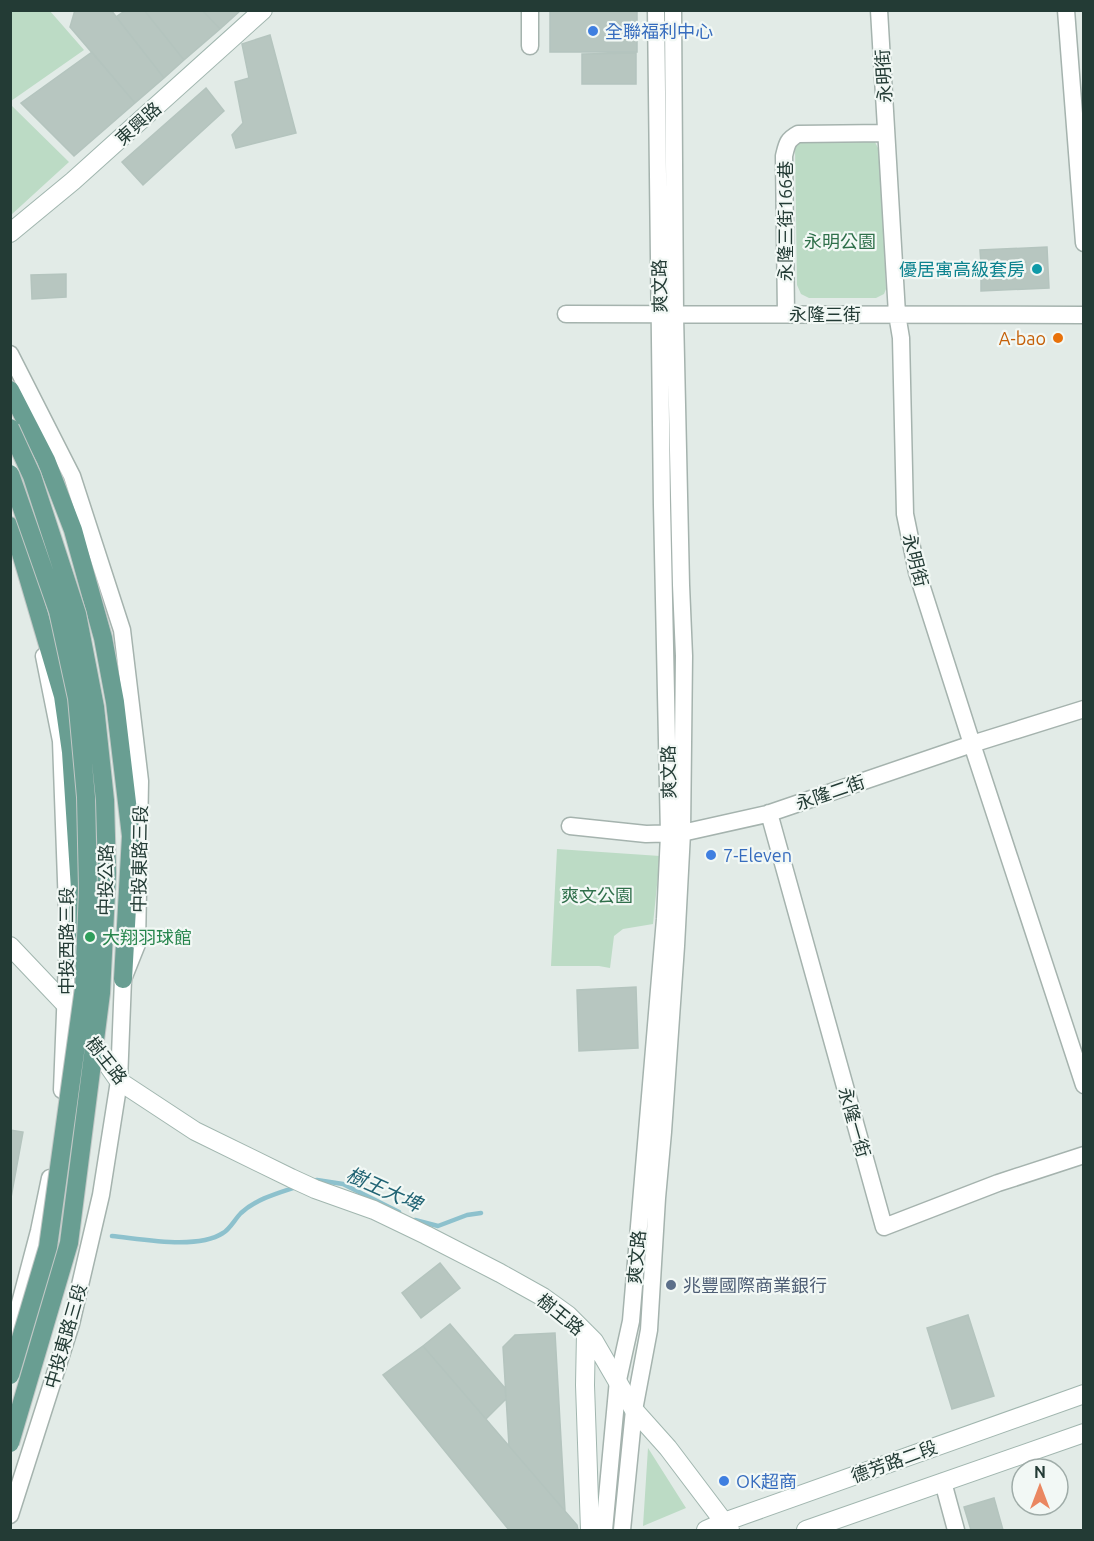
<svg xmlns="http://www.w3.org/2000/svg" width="1094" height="1541" viewBox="0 0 1094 1541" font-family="Ubuntu,'Noto Sans TC',sans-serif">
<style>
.green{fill:#bcdbc5}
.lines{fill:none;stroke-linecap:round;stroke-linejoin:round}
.stream{stroke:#8dc1cd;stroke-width:4.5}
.building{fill:#b7c6c0;stroke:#b4c4be;stroke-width:1.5}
.street-casing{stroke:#a5b3ae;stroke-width:19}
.secondary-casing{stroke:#a1b6af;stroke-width:20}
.primary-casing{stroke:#c1c8c6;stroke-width:20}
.street{stroke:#fff;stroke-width:16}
.secondary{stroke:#fff;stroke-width:18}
.primary{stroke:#699e92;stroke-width:18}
.primary-bridge-casing{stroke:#c1c8c6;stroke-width:20;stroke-linecap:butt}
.primary-bridge{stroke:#699e92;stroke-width:18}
.shop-dot{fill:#3f7fe0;stroke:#f2f8f5;stroke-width:2}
.culture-dot{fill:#0f9aa8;stroke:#f2f8f5;stroke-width:2}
.food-dot{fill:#e8710a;stroke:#f2f8f5;stroke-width:2}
.leisure-dot{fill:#2e9e5b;stroke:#f2f8f5;stroke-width:2}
.service-dot{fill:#5c6f8a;stroke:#f2f8f5;stroke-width:2}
.labels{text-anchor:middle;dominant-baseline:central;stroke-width:4.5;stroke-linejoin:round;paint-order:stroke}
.shop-label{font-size:18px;fill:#366cbe;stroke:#f2f8f5;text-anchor:start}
.street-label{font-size:18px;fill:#233b35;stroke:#f2f8f5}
.park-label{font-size:18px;fill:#2f6f4a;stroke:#f2f8f5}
.culture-label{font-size:18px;fill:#0d838f;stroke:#f2f8f5;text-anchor:end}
.food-label{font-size:18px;fill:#c56008;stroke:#f2f8f5;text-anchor:end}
.leisure-label{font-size:18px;fill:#27864d;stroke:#f2f8f5;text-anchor:start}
.service-label{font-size:18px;fill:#4e5e75;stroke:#f2f8f5;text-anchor:start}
.water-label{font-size:20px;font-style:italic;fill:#206373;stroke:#f2f8f5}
</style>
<rect width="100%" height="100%" fill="#e2ebe7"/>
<path class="green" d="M11 10 50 11 84 50 11 101Z
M11 105 69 162 11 215Z
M868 139 875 142 880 152 886 289 884 294 876 298H809L801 294 797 285 795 147 801 140Z
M557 849 660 856 653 924 623 929 614 936 610 968 599 966H551Z
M648 1448 686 1508 643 1526Z"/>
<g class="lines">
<path class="stream" d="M313 1181 317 1180 343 1184 399 1212
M415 1220 438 1226 467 1215 481 1213
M112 1236C142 1239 197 1250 223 1233 230 1229 235 1219 241 1213 256 1199 278 1193 296 1187"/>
</g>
<path class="building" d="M75 10H111L164 78 135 103 70 27Z
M126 10H144L184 60 164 78 116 17Z
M144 10H202L220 29 184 60Z
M202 10H241L220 29Z
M550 10H637V52H550Z
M270 35 296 133 236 148 232 135 243 123 235 82 249 78 242 44Z
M92 52 135 103 74 156 21 103Z
M636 53V84H582V54Z
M206 88 224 111 143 185 122 162Z
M1047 247 1049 288 981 291V276L1027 273 1026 262 981 264 980 250Z
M66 274V297L32 299 31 275Z
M636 987 638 1048 579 1051 577 990Z
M10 1130 23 1132 10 1203Z
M440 1263 460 1288 421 1318 402 1293Z
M968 1315 994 1396 952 1409 927 1328Z
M450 1324 505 1388 506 1399 486 1419 423 1346Z
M555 1333 565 1511 509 1446 503 1347 515 1335Z
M423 1346 577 1525 578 1530H509L383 1375Z
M994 1498 1003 1530H971L964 1507Z"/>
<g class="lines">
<g class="street-casing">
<path id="street" d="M879 10 897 314 901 338 905 514 917 572 972 744 1084 1085
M1066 10 1084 243
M530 46V10
M566 314 1084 315
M786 314 784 156C787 144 787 140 798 134L886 133
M10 354 72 476 122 630 140 781 137 944 123 979 119 1081 101 1195 71 1324 10 1515
M44 656 61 741 68 936 62 1090
M769 813 884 1227 998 1183 1084 1155
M570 826 646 834 682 833 767 814 972 744 1084 709
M10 1341 39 1231 50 1178
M943 1482 956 1530
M604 1530 618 1380 631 1321 665 919 669 835 662 505 656 10
M622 1530 634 1410 649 1330 657 1198 663 1132 676 946 682 833 684 656 681 585 675 315 673 10"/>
</g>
<g class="secondary-casing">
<path id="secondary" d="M10 233 73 181 263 10
M10 946 66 1005 119 1081 195 1131 291 1178 315 1189 374 1210 426 1235 500 1273 543 1297 568 1315 594 1341 634 1410 668 1448 730 1530
M586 1333 585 1385 590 1530
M706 1530 724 1522 1084 1394
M806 1530 1084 1433"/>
</g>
<g class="primary-casing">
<path id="primary" d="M10 390 46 460 73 530 103 638 115 702 131 836 123 979
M10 526 20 550 63 696 71 752 80 889 75 935 67 971"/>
</g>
<use href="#street" class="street"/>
<use href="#secondary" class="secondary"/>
<use href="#primary" class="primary"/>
<g class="primary-bridge-casing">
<path id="primary-bridge" d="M10 428 32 476 77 614 95 707 105 800 107 873 101 993 69 1243 10 1443
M10 474 58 611 77 698 86 797 88 889 84 988 48 1247 10 1375"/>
</g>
<use href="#primary-bridge" class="primary-bridge"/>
</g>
<g class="shop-dot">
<circle cx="593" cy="31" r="6"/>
<circle cx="711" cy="855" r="6"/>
<circle cx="724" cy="1481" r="6"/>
</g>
<circle class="culture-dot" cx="1037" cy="269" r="6"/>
<circle class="food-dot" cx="1058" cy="338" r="6"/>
<circle class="leisure-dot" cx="90" cy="937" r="6"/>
<circle class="service-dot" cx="671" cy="1285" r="6"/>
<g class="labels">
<g class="shop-label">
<text x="605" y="31">全聯福利中心</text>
<text x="723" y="855">7-Eleven</text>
<text x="736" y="1481">OK超商</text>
</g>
<g class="street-label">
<text transform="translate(883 76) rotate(-93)">永明街</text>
<text transform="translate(138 123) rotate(-42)">東興路</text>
<text transform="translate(785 221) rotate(-90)">永隆三街166巷</text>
<text transform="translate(659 286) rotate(-91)">爽文路</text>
<text x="825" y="314">永隆三街</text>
<text transform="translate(916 560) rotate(76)">永明街</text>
<text transform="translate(668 772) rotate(-91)">爽文路</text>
<text transform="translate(830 792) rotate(-19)">永隆二街</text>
<text transform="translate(139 859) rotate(-89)">中投東路三段</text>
<text transform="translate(105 880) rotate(-89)">中投公路</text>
<text transform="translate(66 941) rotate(-90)">中投西路三段</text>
<text transform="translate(107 1060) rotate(52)">樹王路</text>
<text transform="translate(855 1122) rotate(74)">永隆一街</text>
<text transform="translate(636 1257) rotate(-85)">爽文路</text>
<text transform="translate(561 1314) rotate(39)">樹王路</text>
<text transform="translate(65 1336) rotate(-74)">中投東路三段</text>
<text transform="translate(894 1461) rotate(-20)">德芳路二段</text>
</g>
<g class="park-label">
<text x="840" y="241">永明公園</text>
<text x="597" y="895">爽文公園</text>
</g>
<g class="culture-label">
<text x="1025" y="269">優居寓高級套房</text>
</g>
<g class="food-label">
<text x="1046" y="338">A-bao</text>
</g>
<g class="leisure-label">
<text x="102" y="937">大翔羽球館</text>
</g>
<g class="service-label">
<text x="683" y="1285">兆豐國際商業銀行</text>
</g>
<g class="water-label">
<text transform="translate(384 1189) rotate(24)">樹王大埤</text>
</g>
</g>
<rect width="1094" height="1541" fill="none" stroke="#233b35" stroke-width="24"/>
<g transform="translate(1040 1487)"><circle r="28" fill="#f2f8f5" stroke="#9faca8" stroke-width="1.5"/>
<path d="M0-4.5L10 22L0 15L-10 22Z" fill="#ea8761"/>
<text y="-9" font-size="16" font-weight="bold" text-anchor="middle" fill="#233b35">N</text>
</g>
</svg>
